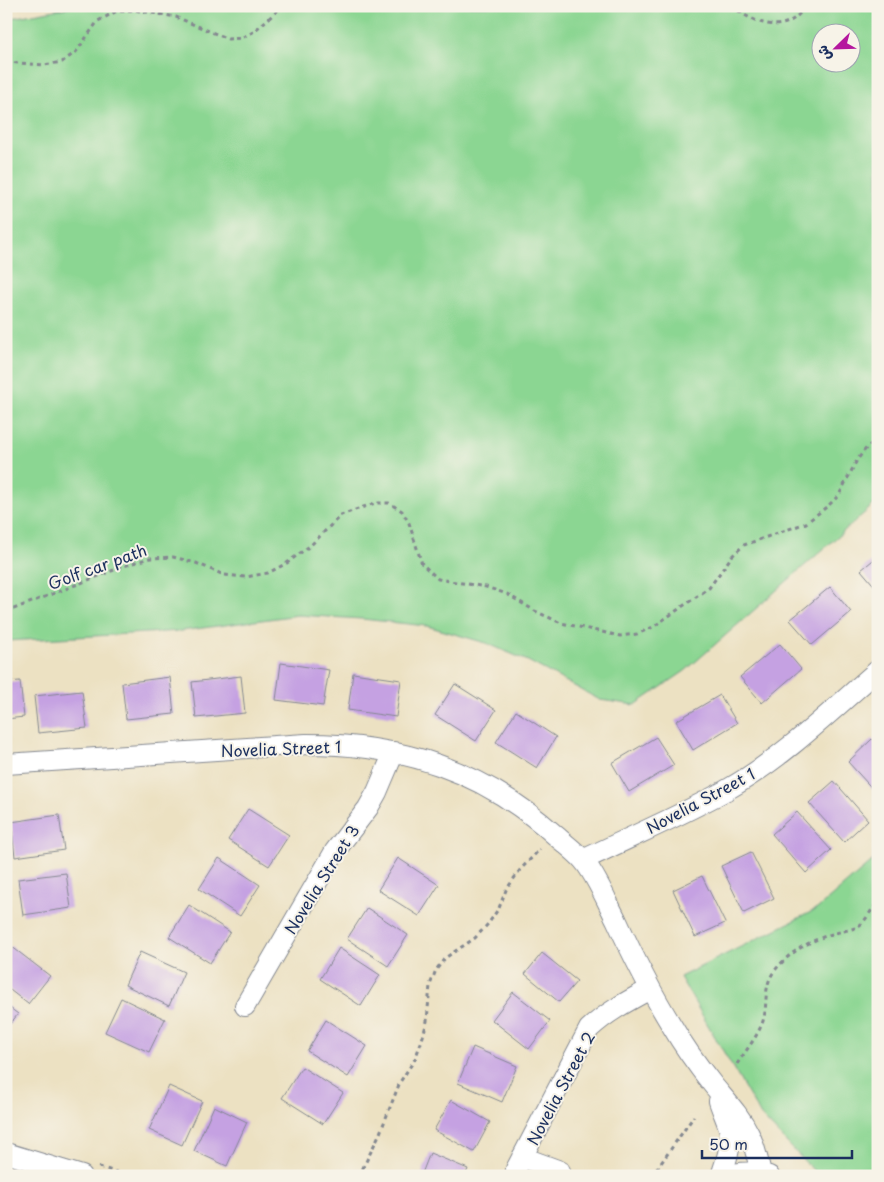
<svg xmlns="http://www.w3.org/2000/svg" width="884" height="1182" viewBox="0 0 884 1182" font-family="'Playpen Sans','Playpen Sans Arabic',sans-serif">
<style>
.green{fill:#8bd692;stroke:#538278;fill-rule:evenodd}
.building{fill:#c5a1e2}
.lines{fill:none;stroke-linecap:round;stroke-linejoin:round}
.minor-casing{stroke:#848890;stroke-width:22}
.path{stroke:#848890;stroke-width:3;stroke-dasharray:4 4;stroke-linecap:butt}
.minor{stroke:#fff;stroke-width:20}
.labels{text-anchor:middle;dominant-baseline:central;stroke-width:4;stroke-linejoin:round;paint-order:stroke}
.street-label{font-size:16px;fill:#1b2f5e;stroke:#f7f3e8}
</style>
<rect width="100%" height="100%" fill="#f7f3e8"/>
<filter id="ink" filterUnits="userSpaceOnUse"><feTurbulence type="fractalNoise" baseFrequency=".02" numOctaves="2"/><feDisplacementMap in="SourceGraphic" scale="10" xChannelSelector="R" yChannelSelector="G"/><feConvolveMatrix kernelMatrix="1 2 1 2 8 2 1 2 1" color-interpolation-filters="sRGB"/></filter>
<filter id="wash" filterUnits="userSpaceOnUse"><feTurbulence type="fractalNoise" baseFrequency=".0096" numOctaves="4" result="noise"/><feDisplacementMap in="SourceGraphic" scale="20" xChannelSelector="R" yChannelSelector="G"/><feGaussianBlur stdDeviation="1.12" result="paint"/><feColorMatrix in="noise" values="0 0 0 0 0 0 0 0 0 0 0 0 0 0 0 0 0 1.4 0 .05"/><feComposite in="paint" operator="in"/></filter>
<g filter="url(#wash)">
<rect width="100%" height="100%" fill="#ece1c2"/>
<path class="green" d="M77 6H878V501L685 671 635 705 600 700 528 661 486 643 427 626 362 619 298 615 181 631 6 641V19ZM822 32H852V62H822Z
M878 856V1176H819L761 1116 680 977 817 909Z"/>
<g id="blocks">
<path class="building" d="M878 556V590L861 570Z
M830 587 851 612 812 645 790 620Z
M780 644 801 669 762 703 740 677Z
M281 663 329 670 323 706 276 700Z
M353 673 401 680 396 717 348 710Z
M241 676 245 713 196 718 192 682Z
M170 677 174 714 126 719 122 683Z
M20 681 24 717 6 719V682Z
M455 684 496 710 476 741 435 715Z
M82 691 87 728 38 733 34 696Z
M720 695 737 723 693 750 676 721Z
M516 711 556 737 537 768 496 742Z
M656 737 674 765 629 792 612 763Z
M872 739 878 745V795L848 762Z
M834 781 868 820 844 842 809 803Z
M248 809 289 835 269 866 228 840Z
M797 812 831 850 806 873 772 834Z
M59 815 64 850 15 857 11 822Z
M751 852 774 898 744 913 721 866Z
M219 858 260 885 240 916 199 889Z
M398 858 439 885 419 916 378 890Z
M66 873 71 908 23 915 18 879Z
M702 876 725 923 695 937 673 890Z
M189 905 230 932 210 963 169 937Z
M367 908 408 935 388 966 347 939Z
M11 946 50 976 28 1004 6 987V952Z
M339 948 380 975 361 1006 320 979Z
M140 952 184 972 169 1006 125 985Z
M542 953 577 981 559 1002 525 974Z
M513 992 550 1021 529 1049 492 1020Z
M121 998 165 1019 149 1052 105 1032Z
M6 1005 18 1014 6 1029Z
M326 1020 367 1046 348 1077 307 1051Z
M473 1047 517 1066 502 1102 458 1083Z
M302 1067 343 1093 323 1124 282 1098Z
M169 1086 202 1101 182 1145 149 1130Z
M451 1100 490 1122 474 1152 434 1130Z
M214 1106 247 1122 227 1166 194 1151Z
M430 1153 468 1169 465 1176H421Z"/>
</g>
</g>
<g filter="url(#ink)">
<use href="#blocks" fill-opacity="0" stroke="#848890" stroke-width="1"/>
<g class="lines">
<g class="minor-casing">
<path id="minor" d="M6 764 306 744C401 744 483 770 555 835 564 843 575 851 583 860 596 875 607 902 616 919 633 956 651 992 672 1026 684 1047 698 1066 713 1085 726 1101 740 1115 749 1134 755 1146 758 1160 761 1173
M583 860C632 836 683 815 730 788 784 757 831 711 878 670
M245 1006 335 851 368 808 377 792 394 752
M719 1101C722 1110 726 1119 729 1128 733 1143 726 1161 721 1176
M6 1153 82 1176
M522 1157 560 1171
M516 1169 589 1029C607 1012 628 1001 650 989
M725 1176C739 1172 754 1171 769 1176"/>
</g>
<path class="path" d="M732 6C754 24 787 37 805 6
M6 62 44 65 62 62 76 52 98 21 115 12 134 10 176 17 228 39 241 38 253 32 283 6
M6 612 127 565 150 558 173 557 196 563 224 575 246 577 268 573 287 563 311 545 341 515 375 503H389L402 511 409 523 422 564 438 579 486 587 507 594 535 611 561 623 620 636 637 634 653 627 709 588 732 556 744 545 806 523 829 505 839 495 857 460 868 446 878 440
M737 1064C745 1052 759 1034 763 1021 768 1005 763 988 773 973 788 952 812 939 836 933 842 931 849 930 855 928 866 923 869 911 878 903
M99 1167 130 1176
M359 1176 380 1133 400 1082 415 1059 422 1040 427 1021 430 985 436 970 445 958 475 938 488 924 499 908 506 890 520 870 540 849
M652 1176 694 1116"/>
<use href="#minor" class="minor"/>
</g>
</g>
<g class="labels">
<g class="street-label">
<text transform="translate(97 566) rotate(-20)">Golf car path</text>
<text transform="translate(281 748) rotate(-2)">Novelia Street 1</text>
<text transform="translate(700 800) rotate(-28)">Novelia Street 1</text>
<text transform="translate(321 879) rotate(-58)">Novelia Street 3</text>
<text transform="translate(560 1088) rotate(-62)">Novelia Street 2</text>
</g>
</g>
<rect width="884" height="1182" fill="none" stroke="#f7f3e8" stroke-width="25"/>
<g transform="translate(836 48) rotate(247)"><circle r="24" fill="#f7f3e8" stroke="#9fa5b1"/>
<path d="M0-4L9 19L0 12L-9 19Z" fill="#b5179e"/>
<text y="-8" font-size="14" font-weight="bold" text-anchor="middle" fill="#1b2f5e">ش</text>
</g>
<path d="M702 1150v8h150v-8" fill="none" stroke="#1b2f5e" stroke-width="2.5"/>
<text x="709" y="1150" font-size="15" fill="#1b2f5e" stroke="#f7f3e8" stroke-width="4" paint-order="stroke">50 m</text>
</svg>
